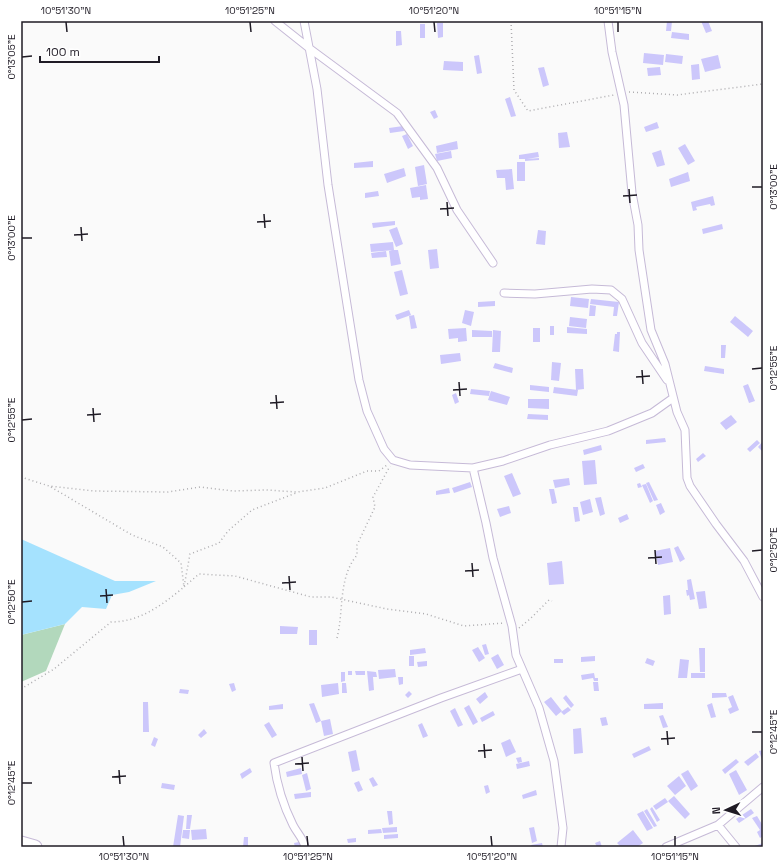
<svg xmlns="http://www.w3.org/2000/svg" width="784" height="868" viewBox="0 0 784 868" font-family="'Space Grotesk',sans-serif">
<style>
.green{fill:#b2d8bc}
.water{fill:#a5e2fe}
.building{fill:#ccc7fb}
.lines{fill:none;stroke-linecap:round;stroke-linejoin:round}
.street-casing{stroke:#c6bad7;stroke-width:9}
.highway-casing{stroke:#c6bad7;stroke-width:15}
.path{stroke:#aeadb0;stroke-width:1.5;stroke-dasharray:1 3;stroke-linecap:butt}
.street{stroke:#fff;stroke-width:7}
.highway{stroke:#fff;stroke-width:13}
.ticks{fill:none;stroke:#1f1b25;stroke-width:1.5}
.neatline{fill:none;stroke:#1f1b25;stroke-width:1.5}
.ticks-label{font-size:10px;text-anchor:middle;fill:#1f1b25}
</style>
<rect width="100%" height="100%" fill="#fafafa"/>
<path class="green" d="M65 624 46 671 21 682V635Z"/>
<path class="water" d="M21 539 115 581H156L129 592 112 595 106 609 82 607 65 624 21 635Z"/>
<path class="building" d="M667 21H672L671 31H666Z
M701 21H708L712 31 706 33Z
M437 23H443V37L438 38Z
M420 24H425V38H420Z
M396 31H401L402 45 396 46Z
M672 32 689 34V40L671 38Z
M644 53 664 55 663 65 643 63Z
M666 54 683 56 682 64 665 62Z
M479 55 482 73 477 74 474 56Z
M718 55 721 68 705 72 701 59Z
M444 61 463 62V71L443 70Z
M699 64 700 79 692 80 691 65Z
M544 67 549 85 543 87 538 68Z
M660 67 661 75 648 76 647 68Z
M510 97 516 116 511 117 505 99Z
M435 110 438 117 434 119 430 112Z
M657 122 659 128 646 132 644 127Z
M403 126 404 131 390 133 389 128Z
M567 132 570 147 559 148 558 133Z
M407 134 413 146 408 149 402 136Z
M457 141 458 149 437 153 436 146Z
M685 144 695 161 688 165 678 148Z
M661 150 665 165 657 167 652 153Z
M451 151 452 158 437 161 435 154Z
M538 152 539 157 527 159 539 158V160L525 161V159H519V155Z
M373 161V167L354 168V163Z
M517 162H525V181H517Z
M424 165 427 184 418 186 415 167Z
M404 168 406 176 387 183 384 174Z
M512 169 514 189 506 190 505 178H497L496 170Z
M688 172 690 181 671 187 669 179Z
M426 185 428 199 420 200V197L412 198 410 188Z
M378 191 379 196 365 198V193Z
M713 196 715 205 711 206 710 204 696 207 697 210 693 211 691 202Z
M395 221V225L373 228 372 223Z
M722 224 723 229 703 234 702 229Z
M397 227 403 244 396 247 389 230Z
M538 230 546 231 545 245 536 244Z
M393 242 394 250 371 252 370 244Z
M437 249 439 268 430 269 428 250Z
M393 250H398L401 264 391 266 389 251Z
M386 251 387 257 372 258 371 253Z
M402 270 408 294 400 296 394 272Z
M571 297 589 299 588 308 570 306Z
M591 299 619 302 617 316H613L614 307 590 304Z
M495 301V306L478 307V302Z
M590 305 596 306 595 316H589Z
M409 310 411 315 397 320 395 315Z
M465 310 474 312 471 326 462 323Z
M414 315 417 328 411 329 409 316Z
M735 316 753 331 748 337 730 322Z
M570 317 587 319 586 328 569 326Z
M550 326H554V335H550Z
M567 327 587 329V334L567 333Z
M466 328 467 341 458 342V338L449 339 448 329Z
M533 328H540V342H533Z
M472 330 492 331V337H472Z
M493 330 501 331 500 352H492Z
M617 332H620L619 352 613 351 615 334H617Z
M721 345H726L725 358H721Z
M460 353 461 361 441 364 440 355Z
M552 362 561 363 559 381 551 380Z
M495 363 513 368 512 373 493 368Z
M705 366 724 369V374L704 371Z
M575 369H583L584 389 576 390Z
M748 384 755 401 749 403 743 386Z
M530 385 549 387V392L530 390Z
M554 387 578 390 577 396 553 393Z
M471 389 490 391 489 396 470 394Z
M491 391 510 397 507 405 488 400Z
M456 393 459 402 455 404 452 395Z
M528 399H549V409L528 408Z
M528 414 548 415V420L527 419Z
M731 415 737 422 726 430 720 423Z
M665 438 666 442 646 444V440Z
M757 440 760 443 750 452 747 449Z
M763 441V452L758 447Z
M601 445 602 450 584 455 583 450Z
M703 453 706 456 698 462 696 459Z
M595 460 597 484 584 485 582 461Z
M643 464 645 468 636 472 634 468Z
M512 473 521 494 513 497 504 476Z
M569 478 570 485 555 488 553 480Z
M470 482 472 487 454 493 452 488Z
M649 482 658 500 654 501 646 483Z
M640 483 642 487 638 488 637 484Z
M646 484 653 501 650 503 642 485Z
M449 488 450 493 436 495V491Z
M549 489H554L557 503 552 504Z
M601 497 605 514 600 516 595 498Z
M590 499 593 512 583 515 580 502Z
M661 503 665 512 660 515 656 505Z
M509 506 511 513 500 517 497 509Z
M573 507H578L580 521 575 522Z
M627 514 629 519 620 523 618 518Z
M678 546 685 559 680 562 674 548Z
M670 548 673 562 658 565 655 551Z
M562 561 564 584 549 585 547 563Z
M691 579 695 599 690 600 689 595 687 596 686 590H688L687 580Z
M705 591 707 608 699 609 696 592Z
M670 595 671 614 664 615 663 596Z
M280 626 298 627 297 634H280Z
M309 630H317V645H309Z
M486 644 489 654 485 655 482 645Z
M478 647 485 658 479 662 472 650Z
M425 648 426 653 410 655V650Z
M699 648H705V672H700Z
M498 654 504 665 497 669 491 658Z
M409 656H414V666H409Z
M595 656V661L581 662V657Z
M647 658 655 661 653 666 645 663Z
M554 659H563V663H554Z
M680 659 689 660 687 678H678Z
M427 661V666L418 667 417 662Z
M395 669 396 677 379 679 378 670Z
M348 671H352V675H348Z
M355 671H365V675H356Z
M367 671 376 672 377 677H373L374 690 369 691Z
M341 672H345V681L341 682Z
M594 673 595 678H598V681H594L593 678 582 680 581 675Z
M691 673H705V678H691Z
M398 677H403V684L399 685Z
M593 682H598L599 691H594Z
M234 683 236 690 232 692 229 684Z
M338 683 339 694 322 697 321 685Z
M342 683H346L347 693H342Z
M180 689 189 690 188 694 179 693Z
M409 691 412 694 408 698 405 695Z
M485 692 488 697 480 704 476 699Z
M712 693H726L727 697 712 698Z
M566 695 574 705 571 708 563 698Z
M733 695 739 710 730 714 728 709 732 707 728 697Z
M551 697 562 711 556 716 544 702Z
M143 702H148L149 732H143Z
M314 703 321 721 316 723 309 704Z
M663 703V709H644V704Z
M712 703 716 717 711 718 707 705Z
M283 704V709L269 710V706Z
M469 705 478 722 473 725 464 708Z
M568 707 571 710 564 715 561 712Z
M455 708 463 725 458 727 450 711Z
M493 711 495 715 482 722 480 718Z
M663 715 668 727 663 728 659 716Z
M606 717 608 725 602 726 600 718Z
M330 719 333 734 324 736 321 721Z
M269 722 277 735 272 738 264 725Z
M422 723 428 736 423 738 418 725Z
M581 728 583 753 574 754 573 729Z
M204 729 207 733 201 738 198 735Z
M154 737 158 739 155 747 151 745Z
M510 739 516 752 506 757 501 743Z
M649 746 651 750 634 758 632 754Z
M356 750 360 770 352 772 348 752Z
M763 750V763L759 751Z
M756 753 759 757 748 766 744 762Z
M521 757 522 762 518 763 516 758Z
M736 759 739 762 725 774 722 770Z
M529 761 530 766 517 769 516 764Z
M250 768 252 772 242 779 240 774Z
M301 768 302 774 287 777 286 772Z
M688 770 698 786 691 791 681 774Z
M736 770 747 790 739 795 729 774Z
M307 773 311 789 306 791 302 775Z
M679 776 686 786 675 795 667 786Z
M373 777 378 785 373 787 369 779Z
M359 781 363 790 358 792 354 783Z
M162 783 175 785 174 790 161 788Z
M488 785 490 792 486 794 484 786Z
M536 790 537 795 523 799 522 795Z
M311 792V797L295 799 294 794Z
M674 796 690 814 685 819 668 801Z
M665 798 668 802 656 810 653 806Z
M652 807 660 820 657 822 650 809Z
M647 809 657 826 654 827 644 811Z
M751 809 754 813 739 823 736 819Z
M387 811H392L393 824 389 825Z
M643 811 653 828 647 831 637 814Z
M178 815 184 816 180 847H173Z
M187 815H192L190 829H186Z
M757 816 763 826V836L760 838 757 832 760 830 752 818Z
M397 827V832L383 833 382 828Z
M534 827 537 841 532 843 529 828Z
M206 829 207 839 192 840 191 830Z
M381 829 382 833 368 834V830Z
M183 830H190L189 839 182 838Z
M633 830 643 843 637 847H621L617 843Z
M398 834V838L384 839V835Z
M244 837H248V847H243Z
M356 838V842L348 843 347 839Z
M600 841 602 847H597L595 843Z
M299 842 301 847H295L294 843Z
M542 843 543 847H532L531 845Z
M763 843V847H752Z"/>
<g class="lines">
<g class="street-casing">
<path id="street" d="M275 21 309 48 397 113 437 168 457 210 493 263
M304 21 317 89 328 185 359 380 367 411 384 449 393 460 410 465 473 468 503 461 550 445 608 431 652 413 673 398
M608 21 612 52 624 105 632 193 638 225 639 250 651 330 665 364 677 412 685 430 687 478 690 486 716 524 744 561 763 597
M504 293 535 294 592 289 611 290 622 299 642 343 667 380
M473 468 486 523 493 558 512 626 516 655 539 708 554 761 563 828 561 847
M718 825 736 847
M305 847C303 838 297 833 293 825 283 805 277 786 274 763L441 698 522 669
M666 847 718 825 763 787"/>
</g>
<g class="highway-casing">
<path id="highway" d="M21 843 35 847"/>
</g>
<path class="path" d="M511 21 514 90 528 111 614 95
M629 92 677 95 763 84
M21 477 49 486 94 491 168 492 200 487 233 491 266 490 297 492 325 488 367 471H379L387 465
M51 487 132 535 163 547 181 563 184 587 199 574 235 576 311 597H331L387 609 426 614 464 626 504 623
M519 628 530 619 549 600 552 601
M337 638C344 610 338 578 357 555V545L375 507 373 497 390 466
M21 689 54 669 111 622C140 622 162 605 184 587L190 554 219 543 228 531 252 510 296 493"/>
<use href="#street" class="street"/>
<use href="#highway" class="highway"/>
</g>
<path class="ticks" d="M66 22 67 32M250 22 251 32M434 22 435 32M618 22V32M22 57 32 56M752 187H762M629 189 630 203M623 196 637 195M447 202 448 216M440 209 454 208M264 214 265 228M257 222 271 221M81 227 82 241M74 235 88 234M22 238H32M752 369 762 368M642 370 643 384M636 377 650 376M459 382 460 396M453 390 467 389M276 395 277 409M270 403 284 402M93 408 94 422M87 415 101 414M22 420 32 419M655 550 656 564M752 551 762 550M648 558 662 557M472 563 473 577M465 571 479 570M289 576 290 590M282 583 296 582M106 589 107 603M100 596 113 595M22 602 32 601M667 731 668 745M752 732H762M661 739 675 738M484 744 485 758M478 751 492 750M302 757 303 771M295 764 309 763M119 770 120 784M112 777 126 776M22 783H32M123 836 124 846M307 836 308 846M491 836 492 846M675 836V846"/>
<rect width="784" height="868" fill="none" stroke="#ffffff" stroke-width="44"/>
<g transform="translate(726 810) rotate(266)" stroke="#ffffff" stroke-width="3" paint-order="stroke">
<path d="M0-3L7 15L0 10L-7 15Z" fill="#1f1b25"/>
<text y="-6" font-size="11" font-weight="bold" text-anchor="middle" fill="#1f1b25">N</text>
</g>
<path d="M40 56v6h119v-6" fill="none" stroke="#1f1b25" stroke-width="2"/>
<text x="46" y="56" font-size="12" fill="#1f1b25" stroke="#ffffff" stroke-width="3" paint-order="stroke">100 m</text>
<rect x="22" y="22" width="740" height="824" class="neatline"/>
<g class="ticks-label">
<text x="66" y="14">10°51'30"N</text>
<text x="250" y="14">10°51'25"N</text>
<text x="434" y="14">10°51'20"N</text>
<text x="618" y="14">10°51'15"N</text>
<text transform="translate(11 57) rotate(-90)" y="4">0°13'05"E</text>
<text transform="translate(773 187) rotate(-90)" y="4">0°13'00"E</text>
<text transform="translate(11 238) rotate(-90)" y="4">0°13'00"E</text>
<text transform="translate(773 368) rotate(-90)" y="4">0°12'55"E</text>
<text transform="translate(11 420) rotate(-90)" y="4">0°12'55"E</text>
<text transform="translate(773 550) rotate(-90)" y="4">0°12'50"E</text>
<text transform="translate(11 602) rotate(-90)" y="4">0°12'50"E</text>
<text transform="translate(773 732) rotate(-90)" y="4">0°12'45"E</text>
<text transform="translate(11 783) rotate(-90)" y="4">0°12'45"E</text>
<text x="124" y="860">10°51'30"N</text>
<text x="308" y="860">10°51'25"N</text>
<text x="492" y="860">10°51'20"N</text>
<text x="675" y="860">10°51'15"N</text>
</g>
</svg>
